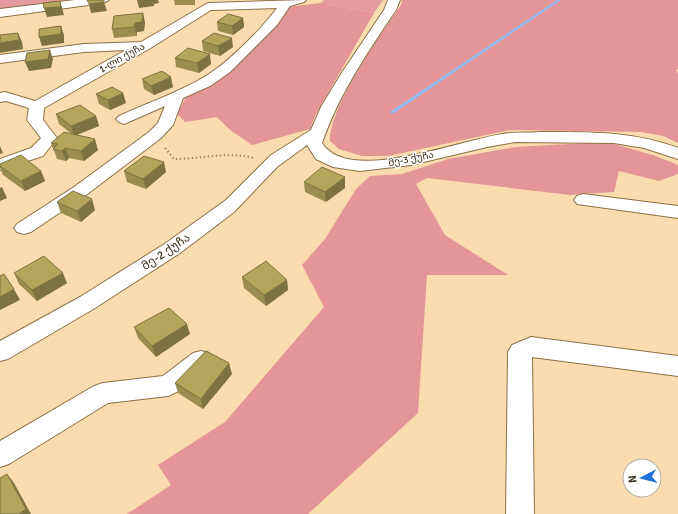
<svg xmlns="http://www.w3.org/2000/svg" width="678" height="514" viewBox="0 0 678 514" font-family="Signika,'Noto Sans Georgian',sans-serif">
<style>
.green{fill:#e49b9d}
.forest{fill:#e49598}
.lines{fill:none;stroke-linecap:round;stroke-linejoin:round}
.stream{fill:#92bbf5;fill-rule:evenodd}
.minor-casing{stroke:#8c7146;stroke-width:2}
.path{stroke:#9b8666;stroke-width:2;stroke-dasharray:1.5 2.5;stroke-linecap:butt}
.minor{fill:#fff;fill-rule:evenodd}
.wall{fill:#9b8d4f}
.shaded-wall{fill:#7e7340}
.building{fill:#b4a45c;stroke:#7e7340}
.labels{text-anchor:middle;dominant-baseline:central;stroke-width:3;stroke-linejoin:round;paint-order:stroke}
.far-street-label{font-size:10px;fill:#3e3220;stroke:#fff}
.street-label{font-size:12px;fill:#3e3220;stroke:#fff}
</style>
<rect width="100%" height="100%" fill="#fbdcae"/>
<path class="green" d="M0 0H76L0 9Z
M324 0H383L374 13 321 3Z"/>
<path class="forest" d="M402 0H678V69L676 70 678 73V143L663 136 641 132 510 130 388 156H362L339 149 330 141C329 107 381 34 401 5Z
M321 3 374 13 316 114 310 129 252 145 230 130 217 117 185 122 177 114 186 97 221 79 280 22 288 7Z
M607 142 653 155 678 165V174L659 181 619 171 614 192 570 195 427 178 416 184 445 235 508 275H427L418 413 308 514H127L171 485 158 465 225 422 324 307 302 265 325 239 356 189 370 176 402 174 448 159 515 147Z"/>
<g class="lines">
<path class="stream" d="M557 0H561L394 113H390V112Z"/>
<g class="minor-casing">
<path id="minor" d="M75 0H109L103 3 0 17V9Z
M306 0 304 2 290 6 277 25 230 72 210 86 183 98 173 125 161 138 86 195 31 232 24 234 17 232 14 228 17 224 74 187 149 132 158 123 165 106 124 124 119 122 116 119 119 116C145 104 174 94 199 80 224 67 260 31 277 8L211 10 149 49 44 108 43 120 57 138 43 156 0 170V159L31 148 41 138 27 120 29 108 6 101 0 102V93L5 92 35 101 126 50 84 52 0 63V55L84 44 141 42 208 3Z
M388 0H400L396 10C367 53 339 94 322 143 350 187 468 136 510 133 520 132 530 133 540 132 587 132 634 131 678 148V159L644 148 614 143 515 142 487 147 411 165 360 171 333 167 316 159 307 145 277 167 234 212 180 253 95 308 8 359 0 361V341L80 297 166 243 226 200 271 155 311 130 321 107 341 74 384 10Z
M583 194 678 206V218L577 204 574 200 577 196Z
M531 337 678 356V376L532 357 534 514H506L508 352 512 345Z
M201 351 209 353 213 360C206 373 182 391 168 396L108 403 9 464 0 467V441L94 386 103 383 163 376 193 353Z"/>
</g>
<path class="path" d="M165 148 174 159C200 159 229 151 254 158"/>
<use href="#minor" class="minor"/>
</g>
<path class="wall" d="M174 0H195V5H175Z
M243 18 244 27 233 35 218 31 217 22Z
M145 22 144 31 137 32V36L114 38 112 29Z
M202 41 233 47 220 56 203 51Z
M175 58 211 64 199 73 176 67Z
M142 79 173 87 154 95 144 89Z
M123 93 126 103 110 110 99 104 96 94Z
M56 114 96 116 99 126 76 135 98 150 84 161 69 158 66 161 57 159 51 143 72 134 59 124Z
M0 164 41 171 45 181 25 191 3 175 0 168Z
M124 171 166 172 146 189 127 182Z
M304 182 345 188 326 202 305 192Z
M57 202 95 210 81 222 61 213Z
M14 273 67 283 37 301 19 284Z
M242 277 287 280 288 290 266 306 244 288Z
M134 327 190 334 156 357 138 338Z
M232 374 203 409 178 393 175 383Z"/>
<path class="shaded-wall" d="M137 0H158L159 3 154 4V6L139 8Z
M60 1 64 15 47 17 44 8Z
M104 2 107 11 91 13 89 4Z
M143 13 145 22 144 31 137 32V36L134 27 135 23Z
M243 18 244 27 233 35 232 26Z
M61 26 64 35V43L42 46 39 37Z
M18 33 22 42 23 49 0 53V43Z
M232 38 233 47 220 56 218 46Z
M50 50 53 59 51 68 29 71 25 62Z
M210 54 211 64 199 73 197 63Z
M171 77 173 87 154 95 151 86Z
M123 93 126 103 110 110 108 100Z
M96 116 99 126 74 136 71 126Z
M95 139 98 150 84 161 81 151Z
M0 146 3 153 0 154Z
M65 148 69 158 66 161 62 151Z
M164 162 166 172 146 189 143 179Z
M41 171 45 181 25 191 21 181Z
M345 177V188L326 202 325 192Z
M2 187 7 198 0 201V188Z
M92 199 95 210 81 222 77 211Z
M63 273 67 283 37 301 32 290Z
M287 280 288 290 266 306 264 295Z
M14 289 20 300 0 310V297Z
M187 324 190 334 156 357 152 346Z
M229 363 232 374 203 409 201 399Z
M7 474 14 483 31 514H19Z"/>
<path class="building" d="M87 0H104V2L89 4Z
M60 1 61 7 44 8 43 3Z
M143 13 142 22 135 23 134 27 112 29 114 16Z
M228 14 243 18 232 26 217 22Z
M61 26V34L39 37V29Z
M18 33 19 40 0 43V35Z
M214 33 232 38 218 46 202 41Z
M188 48 210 54 197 63 175 58Z
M50 50 48 59 25 62 27 53Z
M162 71 171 77 151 86 142 79Z
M112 87 123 93 108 100 96 94Z
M80 105 96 116 71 126 56 114Z
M64 132 95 139 81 151 65 148 62 151 53 149 58 144 51 143Z
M21 155 41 171 21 181 0 166V164Z
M144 156 164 162 143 179 124 171Z
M322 167 345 177 325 192 304 182Z
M73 191 92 199 77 211 57 202Z
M44 256 63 273 32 290 14 273Z
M266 261 287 280 264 295 242 277Z
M4 274 14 289 0 297V276Z
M169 308 187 324 152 346 134 327Z
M206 351 229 363 201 399 175 383Z
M7 474 26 509 19 514H0V478Z"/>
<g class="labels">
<g class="far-street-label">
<text transform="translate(122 58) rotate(-29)">1-ლი ქუჩა</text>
<text transform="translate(411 159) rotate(-11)">მე-3 ქუჩა</text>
</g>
<g class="street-label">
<text transform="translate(166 252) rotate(-34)">მე-2 ქუჩა</text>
</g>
</g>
<g transform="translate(642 478) rotate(263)"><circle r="19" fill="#ffffff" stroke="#b2ada6"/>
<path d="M0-3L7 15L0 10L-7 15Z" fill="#2172dd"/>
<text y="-6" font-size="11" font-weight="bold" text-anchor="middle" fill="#3e3220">N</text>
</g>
</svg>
